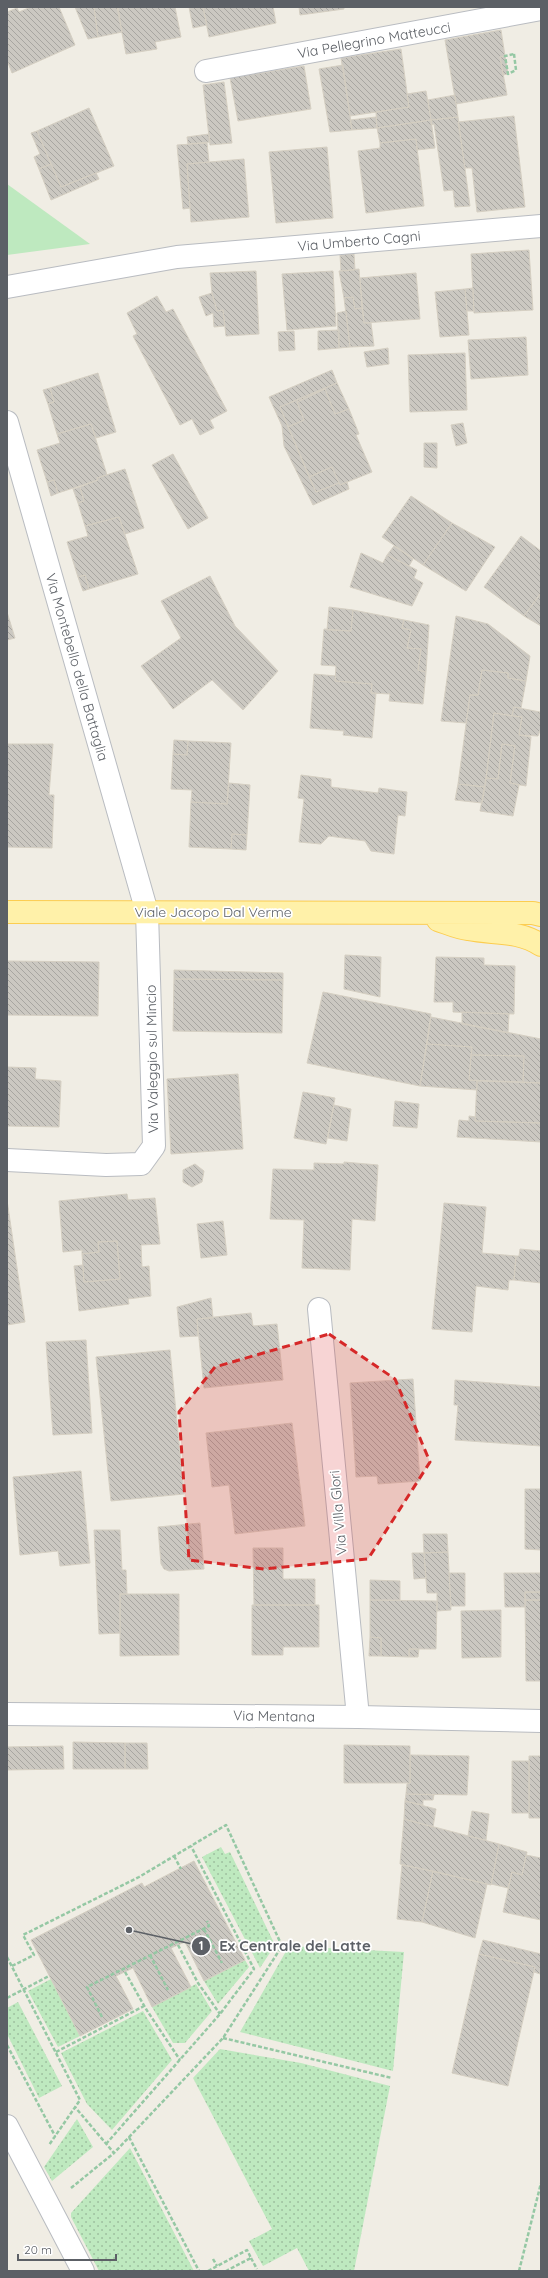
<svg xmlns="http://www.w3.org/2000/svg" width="548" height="2278" viewBox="0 0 548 2278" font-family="Quicksand,sans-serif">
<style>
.grass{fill:url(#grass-dots)}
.green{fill:#bee9bf}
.building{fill:url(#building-back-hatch);stroke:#d5cfc2}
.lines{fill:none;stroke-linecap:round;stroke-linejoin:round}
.minor-casing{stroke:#b9bcc1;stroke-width:24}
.primary-casing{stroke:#fccd50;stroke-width:24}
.path{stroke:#95c8a4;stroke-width:2.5;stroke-dasharray:4 2;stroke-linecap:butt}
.minor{stroke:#fff;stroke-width:22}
.primary{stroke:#fff1a9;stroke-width:22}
.marked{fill:#d62828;fill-opacity:0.2;stroke:#d62828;stroke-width:3;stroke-dasharray:8 5;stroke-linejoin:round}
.labels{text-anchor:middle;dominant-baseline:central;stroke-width:3.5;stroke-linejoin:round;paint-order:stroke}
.street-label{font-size:14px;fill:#5c6066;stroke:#fff}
.leader{fill:none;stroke:#5c6066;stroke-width:1.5}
.callout-dot{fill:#5c6066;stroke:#fff;stroke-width:1.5}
.mark-label{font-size:12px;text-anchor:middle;font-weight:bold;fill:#fff}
.callout-label{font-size:15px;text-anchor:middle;font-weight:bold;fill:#5c6066;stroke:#fff;stroke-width:3.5;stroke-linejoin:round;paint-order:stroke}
</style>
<defs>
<pattern id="grass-dots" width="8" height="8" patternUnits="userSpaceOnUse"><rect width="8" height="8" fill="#bee9bf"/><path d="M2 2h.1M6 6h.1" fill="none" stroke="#9ec09f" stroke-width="1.8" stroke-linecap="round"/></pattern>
<pattern id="building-back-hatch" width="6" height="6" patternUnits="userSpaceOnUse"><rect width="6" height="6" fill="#cbc8c1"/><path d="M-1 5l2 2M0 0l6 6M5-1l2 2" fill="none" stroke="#a8a6a1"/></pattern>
</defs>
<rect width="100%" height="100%" fill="#f0ede4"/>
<path class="grass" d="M221 1847 225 1854 230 1852 275 1945 260 1968 202 1857Z
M289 1946 404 1952 393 2071 240 2032Z
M245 1960 249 1967 218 2004 204 1981Z
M51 1979 80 2036 58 2047 28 1991Z
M196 1984 212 2011 185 2043H173L152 2007Z
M18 2002 62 2086 39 2098 7 2034V2008Z
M143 2011 172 2060 112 2130 87 2104 61 2053Z
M220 2049 301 2063 390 2086 354 2271H309L297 2248 263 2266 249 2241 272 2229 193 2078Z
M77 2119 93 2147 52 2181 44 2167Z
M130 2148 194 2271H99L71 2217V2213Z"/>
<path class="green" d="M7 184 90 244 7 255Z"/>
<path class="building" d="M31 7H59L75 45 12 73 7 60V12L17 8 19 12Z
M75 7H94L98 37 88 39Z
M94 7H118L122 32 98 37Z
M117 7H175L181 37 155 42 157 49 126 54Z
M189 7H203L207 25 193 28Z
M203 7H273L276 23 209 37Z
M299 7H344V9L300 15Z
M501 30 505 56 500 57 507 95 456 104 445 40Z
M401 49 409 107 350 116 341 58Z
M505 56 508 74 503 75 500 57Z
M343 65 352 130 330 132 319 69Z
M304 66 311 109 238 121 230 78Z
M224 82 232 143 210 145 203 85Z
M426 91 431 120 377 128 376 112 409 107 407 94Z
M455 95 458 117 431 120 428 100Z
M89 108 114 166 61 187 37 131Z
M514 116 525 207 477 212 472 168H465L458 122Z
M376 117 377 128 352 130 350 120Z
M458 117 470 206 455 207 453 190 444 191 434 124 431 125V120Z
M431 120 435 148 417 150 416 139 380 143 377 128Z
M37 131 51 164 39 169 34 157 40 154 31 133Z
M209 134 210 142 188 144 187 137Z
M416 139 424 206 366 213 358 151 380 148V143Z
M207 143 209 162 187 164 190 208 183 209 177 145Z
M327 147 333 218 276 223 269 152Z
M244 159 249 217 191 222 187 164Z
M51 164 61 187 96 173 99 179 51 200 39 169Z
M529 250 533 310 474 313 471 254Z
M354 254 355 270 341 271 340 255Z
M359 269 362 308 355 309 353 297 344 298 339 271Z
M256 271 259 334 226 336 223 310 217 311 212 293 210 273Z
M333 271 336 326 287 330 282 274Z
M416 273 420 319 364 323 360 278Z
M473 288 474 311H467L465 289Z
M465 289 469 335 440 337 435 292Z
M212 293 217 311 223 310 225 326 214 327 213 313 206 316 199 297Z
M157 296 166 312 173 309 227 411 210 420 214 428 200 435 192 419 180 425 133 336 137 334 127 313Z
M353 297 355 309 362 308 364 323H371L374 346 350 347 344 298Z
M346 311 350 347 339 348 337 313Z
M339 330V348L318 350V331Z
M294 331 295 350 279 351 278 332Z
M526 337 528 375 471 379 468 340Z
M388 348 389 364 367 367 364 352Z
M465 353 467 410 410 412 408 355Z
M332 370 337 383 280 407 316 492 339 483 340 485 347 482 349 489 313 505 284 446 282 426 269 397Z
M98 373 116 432 96 438 91 424 57 434 48 404 54 402 50 388Z
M337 383 349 409 335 414 325 389 297 402 304 420 288 427 280 407Z
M50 388 54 402 48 404 43 390Z
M325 389 335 414 349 409 359 434 356 435 372 472 340 485 332 467 309 477 288 427 304 420 297 402Z
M463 423 467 443 456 446 451 425Z
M91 424 107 475 97 478 98 480 58 493 54 480 47 482 37 450 60 443 57 434Z
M424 443H437V468L424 467Z
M173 454 208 518 188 529 152 465Z
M332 467 339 483 316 492 309 477Z
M125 469 144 528 125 534 119 517 85 526 78 503 84 501 80 487 98 480 97 478Z
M54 480 58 493 51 496 47 482Z
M80 487 84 501 78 503 73 489Z
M411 496 452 523 423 565 382 537Z
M119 517 138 574 89 589 85 575 78 577 67 542 88 536 85 526Z
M452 523 495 547 466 591 423 565Z
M521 536 541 551V593L524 616 484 587Z
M394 546 413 559 409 566 387 555Z
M361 553 383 563 387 555 417 570 414 578 423 583 412 606 350 587Z
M85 575 89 589 83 591 78 577Z
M210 576 235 626 278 671 243 710 212 680 173 709 141 666 181 638 161 601Z
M541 593V626L524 616Z
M329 607 353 610 351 631 327 630Z
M353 610 404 620 402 628 411 630 407 648 421 649 418 670 426 672 423 704 389 701 390 694 371 693 372 684 335 681 336 666 321 665 324 629 351 631Z
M7 612 15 638 7 640Z
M456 616 488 624 530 656 526 681 508 678V673L482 670 478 695H470L466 723 441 721Z
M404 620 429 625 426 672 418 670 421 649 407 648 411 630 402 628Z
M482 670 508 673V678L526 681 521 708 514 707 512 716 494 713 485 787 458 784 470 695H478Z
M314 674 336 676 335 681 372 684 371 693H376L372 738 343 735 344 731 310 728Z
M514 707 540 712 541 728 538 736 519 735 522 717 512 716Z
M494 713 522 717 519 735 531 737 526 786 510 783 515 746 502 744 498 779 486 778Z
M174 740 188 741 187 755 173 754Z
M188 741 231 743 227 804 191 802 192 790 171 789 173 754 187 755Z
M7 744H53L49 795H54L52 848 7 847Z
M502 744 515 746 510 783 519 785 513 816 480 811 486 778 498 779Z
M301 775 331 779V787L378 793 379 788 407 792 405 816 398 815 394 854 371 851 365 841 329 836 321 844 299 842 304 799 298 798Z
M229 783 250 785 247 835 232 834 231 849 189 847 191 802 227 804Z
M458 784 485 787 482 803 455 800Z
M232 834 247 835 246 850 231 849Z
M345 955 381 957 380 997 344 989Z
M436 957 484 958V965L515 966 514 1014 453 1012V1002H434Z
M7 961 99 962 98 1016 7 1015Z
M174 970 283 973V980L174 979Z
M174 979 283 980 282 1033 173 1031Z
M323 992 431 1014 420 1086 307 1063Z
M462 1012 509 1014 508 1033 462 1024Z
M431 1017 541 1039V1083L523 1082 524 1056 471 1055 472 1047 427 1044Z
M427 1044 472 1047 469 1080 477 1081V1090L420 1086Z
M471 1055 524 1056 523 1082 469 1080Z
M7 1067 36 1068 35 1079 61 1081 59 1127 7 1126Z
M238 1074 243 1149 171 1154 167 1079Z
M477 1081 541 1083V1123L475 1121Z
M303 1092 335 1098 326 1144 294 1138Z
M395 1101 419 1104 417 1128 393 1126Z
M334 1105 351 1109 347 1141 328 1138Z
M469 1116 476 1117 475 1121 541 1123V1142L457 1137 459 1120 469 1121Z
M344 1162 378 1165 375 1221 352 1219 350 1270 302 1268 304 1220 270 1219 273 1169 314 1170V1163L344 1164Z
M195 1164 204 1171 202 1182 192 1187 183 1182V1170Z
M127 1194 128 1200 155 1198 160 1244 141 1245 142 1267 149 1266 151 1296 128 1299 129 1304 79 1311 74 1266 83 1265 84 1282 120 1279 117 1241 98 1242 99 1252 82 1254V1250L63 1252 59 1201Z
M7 1200 25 1322 7 1325Z
M444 1203 486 1207 482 1253 516 1256 514 1280H509L508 1290 476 1286 472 1332 432 1329Z
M223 1221 227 1255 201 1258 197 1224Z
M117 1241 120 1279 84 1282 82 1254 99 1252 98 1242Z
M520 1249 541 1251V1283L514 1280 516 1256H519Z
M211 1298 213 1318 197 1319 198 1336 180 1337 177 1307Z
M251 1313 253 1326 277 1324 283 1380 204 1388 197 1319Z
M86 1340 92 1433 53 1435 46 1342Z
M170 1350 184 1494 111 1501 96 1357Z
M413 1379 420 1481 378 1484 377 1476 356 1477 350 1383Z
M455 1380 541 1387V1446L455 1440 458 1405H454Z
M292 1423 305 1526 235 1534 229 1485 212 1487 206 1433Z
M81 1471 90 1563 60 1566 58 1551 20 1555 13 1477Z
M525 1489H541V1550L525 1549Z
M200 1523 204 1569 169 1571 164 1569 161 1564 158 1527Z
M94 1530H120L122 1570H126L127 1594H120V1633L99 1634Z
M423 1534H447L448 1552 424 1553Z
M253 1548H283V1579H315V1605H254Z
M448 1552 451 1610 437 1611V1593H427L424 1553Z
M412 1553H424L426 1578 414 1579Z
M449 1573H465V1606H451Z
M504 1573H541V1592H525V1607H505Z
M370 1580 400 1581V1600H370Z
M525 1592H541V1600H525Z
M120 1594H179V1655L120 1656Z
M370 1600 437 1601 436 1649H409V1657L381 1656V1638L370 1637Z
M525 1600H541V1681H526Z
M252 1605H319V1647H283V1655H252Z
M501 1610V1657L462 1658 461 1611Z
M370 1637 381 1638V1656H369Z
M409 1649H419L418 1657H409Z
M73 1742 125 1743V1769H73Z
M125 1743H147L148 1769H125Z
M344 1745 410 1746V1783H344Z
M63 1746 64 1769 7 1770V1747Z
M410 1755 469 1756 467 1795 406 1794 407 1784 410 1783Z
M529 1756H541V1818H529Z
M512 1761H529V1813H512Z
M406 1794 434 1795 433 1800H423V1805L405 1801Z
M405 1801 436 1809 433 1827 404 1819Z
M472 1811 489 1814 486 1840 468 1836Z
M404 1819 499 1844 491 1885 400 1864Z
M499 1844 527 1852 522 1875 512 1872 508 1888 491 1884Z
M526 1855 541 1858V1920L503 1912 512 1872 522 1875Z
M194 1861 245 1960 204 1981 185 1942 171 1948 191 1987 152 2007 133 1968 116 1976 133 2009 80 2036 31 1940 142 1883 144 1887Z
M402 1865 433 1871 422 1922 397 1919Z
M433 1871 487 1884 475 1938 422 1922Z
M483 1940 541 1954 540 1974 534 1972 535 1967 479 1954Z
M479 1954 535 1967 508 2086 452 2073Z"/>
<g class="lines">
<g class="minor-casing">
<path id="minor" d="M206 71 541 9
M7 287 177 257 541 226
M7 422 147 912 154 1146 141 1164 106 1165 7 1160
M319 1309 358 1717
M7 1714 358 1717 541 1721
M7 2126 83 2271"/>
</g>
<g class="primary-casing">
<path id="primary" d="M7 912 533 913 541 915
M438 920C447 923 458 928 468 929 494 934 518 930 541 945"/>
</g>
<path class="path" d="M514 54 516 70 508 74 505 56Z
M174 1856 181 1869
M204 1929 222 1963
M178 1945 198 1983 220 2014
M150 1955 168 1990
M7 1957 80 2100 49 2145
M12 1966 34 1955 23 1935 139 1877 226 1825 282 1946 223 2038 114 2153 75 2107
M125 1972 146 2009 180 2060
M7 1998 49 1976
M102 2017 87 1987 209 1926 207 1921
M223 2038 392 2078
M7 2045 55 2136
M56 2052 144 2006
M129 2137 199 2271
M106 2144 220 2014 254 1969 191 1846
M71 2188 114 2153
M251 2258 257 2269
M213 2259 217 2266
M208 2271 247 2250 251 2258 226 2271
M519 2271 541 2183"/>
<use href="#minor" class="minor"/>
<use href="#primary" class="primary"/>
</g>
<path class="marked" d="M329 1334 395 1379 430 1462 368 1559 264 1569 189 1560 179 1412 215 1367Z"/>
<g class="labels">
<g class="street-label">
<text transform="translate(374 40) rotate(-10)">Via Pellegrino Matteucci</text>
<text transform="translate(359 241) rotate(-5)">Via Umberto Cagni</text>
<text transform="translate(77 667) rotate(74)">Via Montebello della Battaglia</text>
<text x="213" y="912">Viale Jacopo Dal Verme</text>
<text transform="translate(152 1059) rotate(-91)">Via Valeggio sul Mincio</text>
<text transform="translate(338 1513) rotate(-95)">Via Villa Glori</text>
<text transform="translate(274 1716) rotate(1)">Via Mentana</text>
</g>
</g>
<path class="leader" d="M129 1930L201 1946"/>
<g class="callout-dot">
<circle cx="129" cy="1930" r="4"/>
<circle cx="201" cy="1946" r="10"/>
</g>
<g class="mark-label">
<text x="201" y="1950">1</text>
</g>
<g class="callout-label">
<text x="295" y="1951">Ex Centrale del Latte</text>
</g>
<rect width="548" height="2278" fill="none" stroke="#5c6066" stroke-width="16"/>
<path d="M18 2254v6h98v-6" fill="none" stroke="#5c6066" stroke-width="2"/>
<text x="24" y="2254" font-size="12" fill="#5c6066" stroke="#ffffff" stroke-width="3" paint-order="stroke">20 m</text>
</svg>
